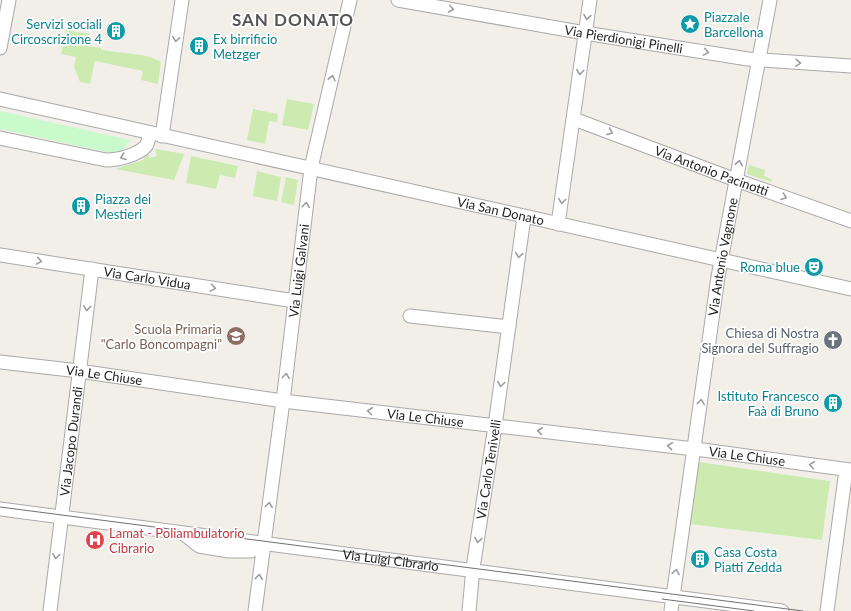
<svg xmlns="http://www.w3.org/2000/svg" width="851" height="611" viewBox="0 0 851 611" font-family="Lato,sans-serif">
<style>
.grass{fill:#cdebb0}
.park{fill:#c8facc}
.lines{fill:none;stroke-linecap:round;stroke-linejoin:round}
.minor-casing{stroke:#a9a9a9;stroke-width:15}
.minor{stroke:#fff;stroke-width:13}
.tram{stroke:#707070;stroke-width:1}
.oneway{stroke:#9c9c9c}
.labels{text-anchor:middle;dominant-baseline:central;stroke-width:3.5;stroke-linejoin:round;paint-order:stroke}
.culture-label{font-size:13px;fill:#0d838f;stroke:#fff;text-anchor:start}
.street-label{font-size:13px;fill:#222;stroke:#fff}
.education-label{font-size:13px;fill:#785e54;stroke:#fff;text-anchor:end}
.worship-label{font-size:13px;fill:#5b616d;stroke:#fff;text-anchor:end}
.health-label{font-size:13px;fill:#be3a42;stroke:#fff;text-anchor:start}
.district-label{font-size:17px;font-weight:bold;letter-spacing:1px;fill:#555;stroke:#fff}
</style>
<rect width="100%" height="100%" fill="#f2efe9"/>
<path class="grass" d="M66 30 89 34 88 46 101 48V50L141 55 150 57 161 62 158 84 141 80 143 71 95 61 90 84 80 82 74 66 76 57 61 54Z
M287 99 314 104 308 130 282 125Z
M253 109 278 114 277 122 269 121 265 144 247 140Z
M157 149 184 154 174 180 115 169 143 160 147 153 150 158 157 156 155 150Z
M191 156 238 166 235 178 220 175 216 189 186 183Z
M749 165 765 170 764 176 772 179 771 182 747 174Z
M257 171 281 177 277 201 253 196Z
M286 177 298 180 294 205 281 202Z
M699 462 830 481 822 540 690 524Z"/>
<path class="park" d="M0 111 130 140C125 148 122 152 112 153L0 129Z"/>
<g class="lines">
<g class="minor-casing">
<g id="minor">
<path id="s1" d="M398 0 585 33 748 59 851 66"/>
<path d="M0 48 9 0"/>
<path id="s2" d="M0 99 851 289"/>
<path id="s3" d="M574 119 736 180 851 221"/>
<path d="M162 136 182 0"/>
<path d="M0 138 106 160C118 160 138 155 146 146 148 143 149 137 150 133"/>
<path d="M558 224 590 0"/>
<path id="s4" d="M0 255 295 301"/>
<path d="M410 316 509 327"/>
<path id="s5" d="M0 362 79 371 283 401 703 450 851 470"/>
<path id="s6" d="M0 509 782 611"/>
<path d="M184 534 199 546 229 551H251L263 543"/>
<path id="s7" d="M50 611 92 269"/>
<path id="s8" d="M255 611 283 401 311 168 350 0"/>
<path id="s9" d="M469 611 473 568 495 426 524 217"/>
<path id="s10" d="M671 611 718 277 770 0"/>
<path d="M827 611 846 470"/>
</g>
</g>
<use href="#minor" class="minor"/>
<path class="tram" d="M0 507 803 611
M662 599 754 611"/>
</g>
<defs><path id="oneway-chevron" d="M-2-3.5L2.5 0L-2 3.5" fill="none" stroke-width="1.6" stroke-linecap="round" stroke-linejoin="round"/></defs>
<g class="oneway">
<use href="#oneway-chevron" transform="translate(451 9) rotate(10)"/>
<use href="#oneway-chevron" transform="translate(587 17) rotate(100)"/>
<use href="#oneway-chevron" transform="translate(176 39) rotate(98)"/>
<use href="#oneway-chevron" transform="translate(706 52) rotate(9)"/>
<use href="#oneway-chevron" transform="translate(798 63) rotate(4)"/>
<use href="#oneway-chevron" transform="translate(580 72) rotate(97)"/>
<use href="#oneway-chevron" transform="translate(332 78) rotate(-77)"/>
<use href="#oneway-chevron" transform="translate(610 132) rotate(21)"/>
<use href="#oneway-chevron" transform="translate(123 157) rotate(160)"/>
<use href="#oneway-chevron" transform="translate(739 163) rotate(-79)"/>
<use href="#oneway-chevron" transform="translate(784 197) rotate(20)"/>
<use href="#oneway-chevron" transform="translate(562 201) rotate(98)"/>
<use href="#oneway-chevron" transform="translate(306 205) rotate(-83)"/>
<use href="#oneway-chevron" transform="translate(519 255) rotate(98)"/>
<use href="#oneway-chevron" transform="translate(39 261) rotate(9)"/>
<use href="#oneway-chevron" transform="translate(213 288) rotate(9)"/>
<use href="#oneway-chevron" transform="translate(87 308) rotate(97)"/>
<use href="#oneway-chevron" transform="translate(286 376) rotate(-83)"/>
<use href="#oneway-chevron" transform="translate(501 384) rotate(98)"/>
<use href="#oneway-chevron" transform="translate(701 402) rotate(-82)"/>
<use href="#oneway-chevron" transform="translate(370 411) rotate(-173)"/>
<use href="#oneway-chevron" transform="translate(540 431) rotate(-174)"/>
<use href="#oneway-chevron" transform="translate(670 446) rotate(-174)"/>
<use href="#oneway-chevron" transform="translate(812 465) rotate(-172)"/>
<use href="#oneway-chevron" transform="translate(269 505) rotate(-82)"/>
<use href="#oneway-chevron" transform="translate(478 540) rotate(99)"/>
<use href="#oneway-chevron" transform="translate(56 556) rotate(97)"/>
<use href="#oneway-chevron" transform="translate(676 572) rotate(-81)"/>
<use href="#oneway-chevron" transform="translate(259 577) rotate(-83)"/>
</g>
<defs>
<g id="sight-disc" transform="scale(1)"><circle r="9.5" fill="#0f9aa8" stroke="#fff"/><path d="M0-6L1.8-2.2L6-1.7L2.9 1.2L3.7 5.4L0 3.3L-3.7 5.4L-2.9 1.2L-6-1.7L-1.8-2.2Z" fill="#fff"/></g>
<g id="building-disc" transform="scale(1)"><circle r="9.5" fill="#0f9aa8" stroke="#fff"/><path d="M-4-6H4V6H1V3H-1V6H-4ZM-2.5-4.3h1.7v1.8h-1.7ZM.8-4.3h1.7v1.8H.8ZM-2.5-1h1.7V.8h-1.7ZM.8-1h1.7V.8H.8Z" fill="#fff"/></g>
<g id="theatre-disc" transform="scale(1)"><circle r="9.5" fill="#0f9aa8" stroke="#fff"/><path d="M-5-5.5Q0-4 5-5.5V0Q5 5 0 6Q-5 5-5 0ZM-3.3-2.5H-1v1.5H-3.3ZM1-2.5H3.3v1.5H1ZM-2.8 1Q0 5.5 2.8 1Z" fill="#fff"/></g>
<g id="school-disc" transform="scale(1)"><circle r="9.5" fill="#8d6e63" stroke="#fff"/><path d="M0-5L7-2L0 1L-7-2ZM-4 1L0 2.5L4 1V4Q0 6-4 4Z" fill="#fff"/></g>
<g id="church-disc" transform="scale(1)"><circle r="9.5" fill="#6b7280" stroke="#fff"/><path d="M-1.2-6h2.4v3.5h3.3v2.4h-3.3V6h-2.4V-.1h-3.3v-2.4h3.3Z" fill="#fff"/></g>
<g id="hospital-disc" transform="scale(1)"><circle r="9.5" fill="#e0444e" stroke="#fff"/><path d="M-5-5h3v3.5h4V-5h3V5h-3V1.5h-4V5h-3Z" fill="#fff"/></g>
</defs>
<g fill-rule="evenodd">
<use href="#sight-disc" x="690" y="24"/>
<use href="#building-disc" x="116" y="31"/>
<use href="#building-disc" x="199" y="46"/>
<use href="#building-disc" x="81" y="206"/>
<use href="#theatre-disc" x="814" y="267"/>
<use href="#school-disc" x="236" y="336"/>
<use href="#church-disc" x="833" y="340"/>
<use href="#building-disc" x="833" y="403"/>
<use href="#hospital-disc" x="95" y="540"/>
<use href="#building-disc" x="700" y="559"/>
</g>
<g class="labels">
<g class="culture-label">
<text x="704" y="17">Piazzale<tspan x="704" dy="15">Barcellona</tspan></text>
<text x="102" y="24" text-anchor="end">Servizi sociali<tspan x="102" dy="15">Circoscrizione 4</tspan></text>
<text x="213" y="39">Ex birrificio<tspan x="213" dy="15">Metzger</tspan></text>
<text x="95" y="199">Piazza dei<tspan x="95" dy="15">Mestieri</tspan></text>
<text x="800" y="267" text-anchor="end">Roma blue</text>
<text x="819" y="396" text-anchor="end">Istituto Francesco<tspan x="819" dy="15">Faà di Bruno</tspan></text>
<text x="714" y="552">Casa Costa<tspan x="714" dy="15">Piatti Zedda</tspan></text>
</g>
<g class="street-label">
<text stroke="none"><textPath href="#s1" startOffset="229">Via Pierdionigi Pinelli</textPath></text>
<text stroke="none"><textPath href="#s3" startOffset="147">Via Antonio Pacinotti</textPath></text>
<text stroke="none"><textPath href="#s2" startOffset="513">Via San Donato</textPath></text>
<text stroke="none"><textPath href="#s10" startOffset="358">Via Antonio Vagnone</textPath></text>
<text stroke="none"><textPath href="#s8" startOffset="343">Via Luigi Galvani</textPath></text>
<text stroke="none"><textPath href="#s4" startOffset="149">Via Carlo Vidua</textPath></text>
<text stroke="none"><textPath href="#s5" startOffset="105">Via Le Chiuse</textPath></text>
<text stroke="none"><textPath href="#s5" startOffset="429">Via Le Chiuse</textPath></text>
<text stroke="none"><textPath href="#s7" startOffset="171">Via Jacopo Durandi</textPath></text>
<text stroke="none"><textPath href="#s5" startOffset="753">Via Le Chiuse</textPath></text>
<text stroke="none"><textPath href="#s9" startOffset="143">Via Carlo Tenivelli</textPath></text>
<text stroke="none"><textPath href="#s6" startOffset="394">Via Luigi Cibrario</textPath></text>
</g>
<g class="education-label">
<text x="222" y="329">Scuola Primaria<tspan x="222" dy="15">"Carlo Boncompagni"</tspan></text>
</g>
<g class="worship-label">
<text x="819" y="333">Chiesa di Nostra<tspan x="819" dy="15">Signora del Suffragio</tspan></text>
</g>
<g class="health-label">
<text x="109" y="533">Lamat - Poliambulatorio<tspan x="109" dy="15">Cibrario</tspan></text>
</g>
<g class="district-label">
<text x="293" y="19">SAN DONATO</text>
</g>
</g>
</svg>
